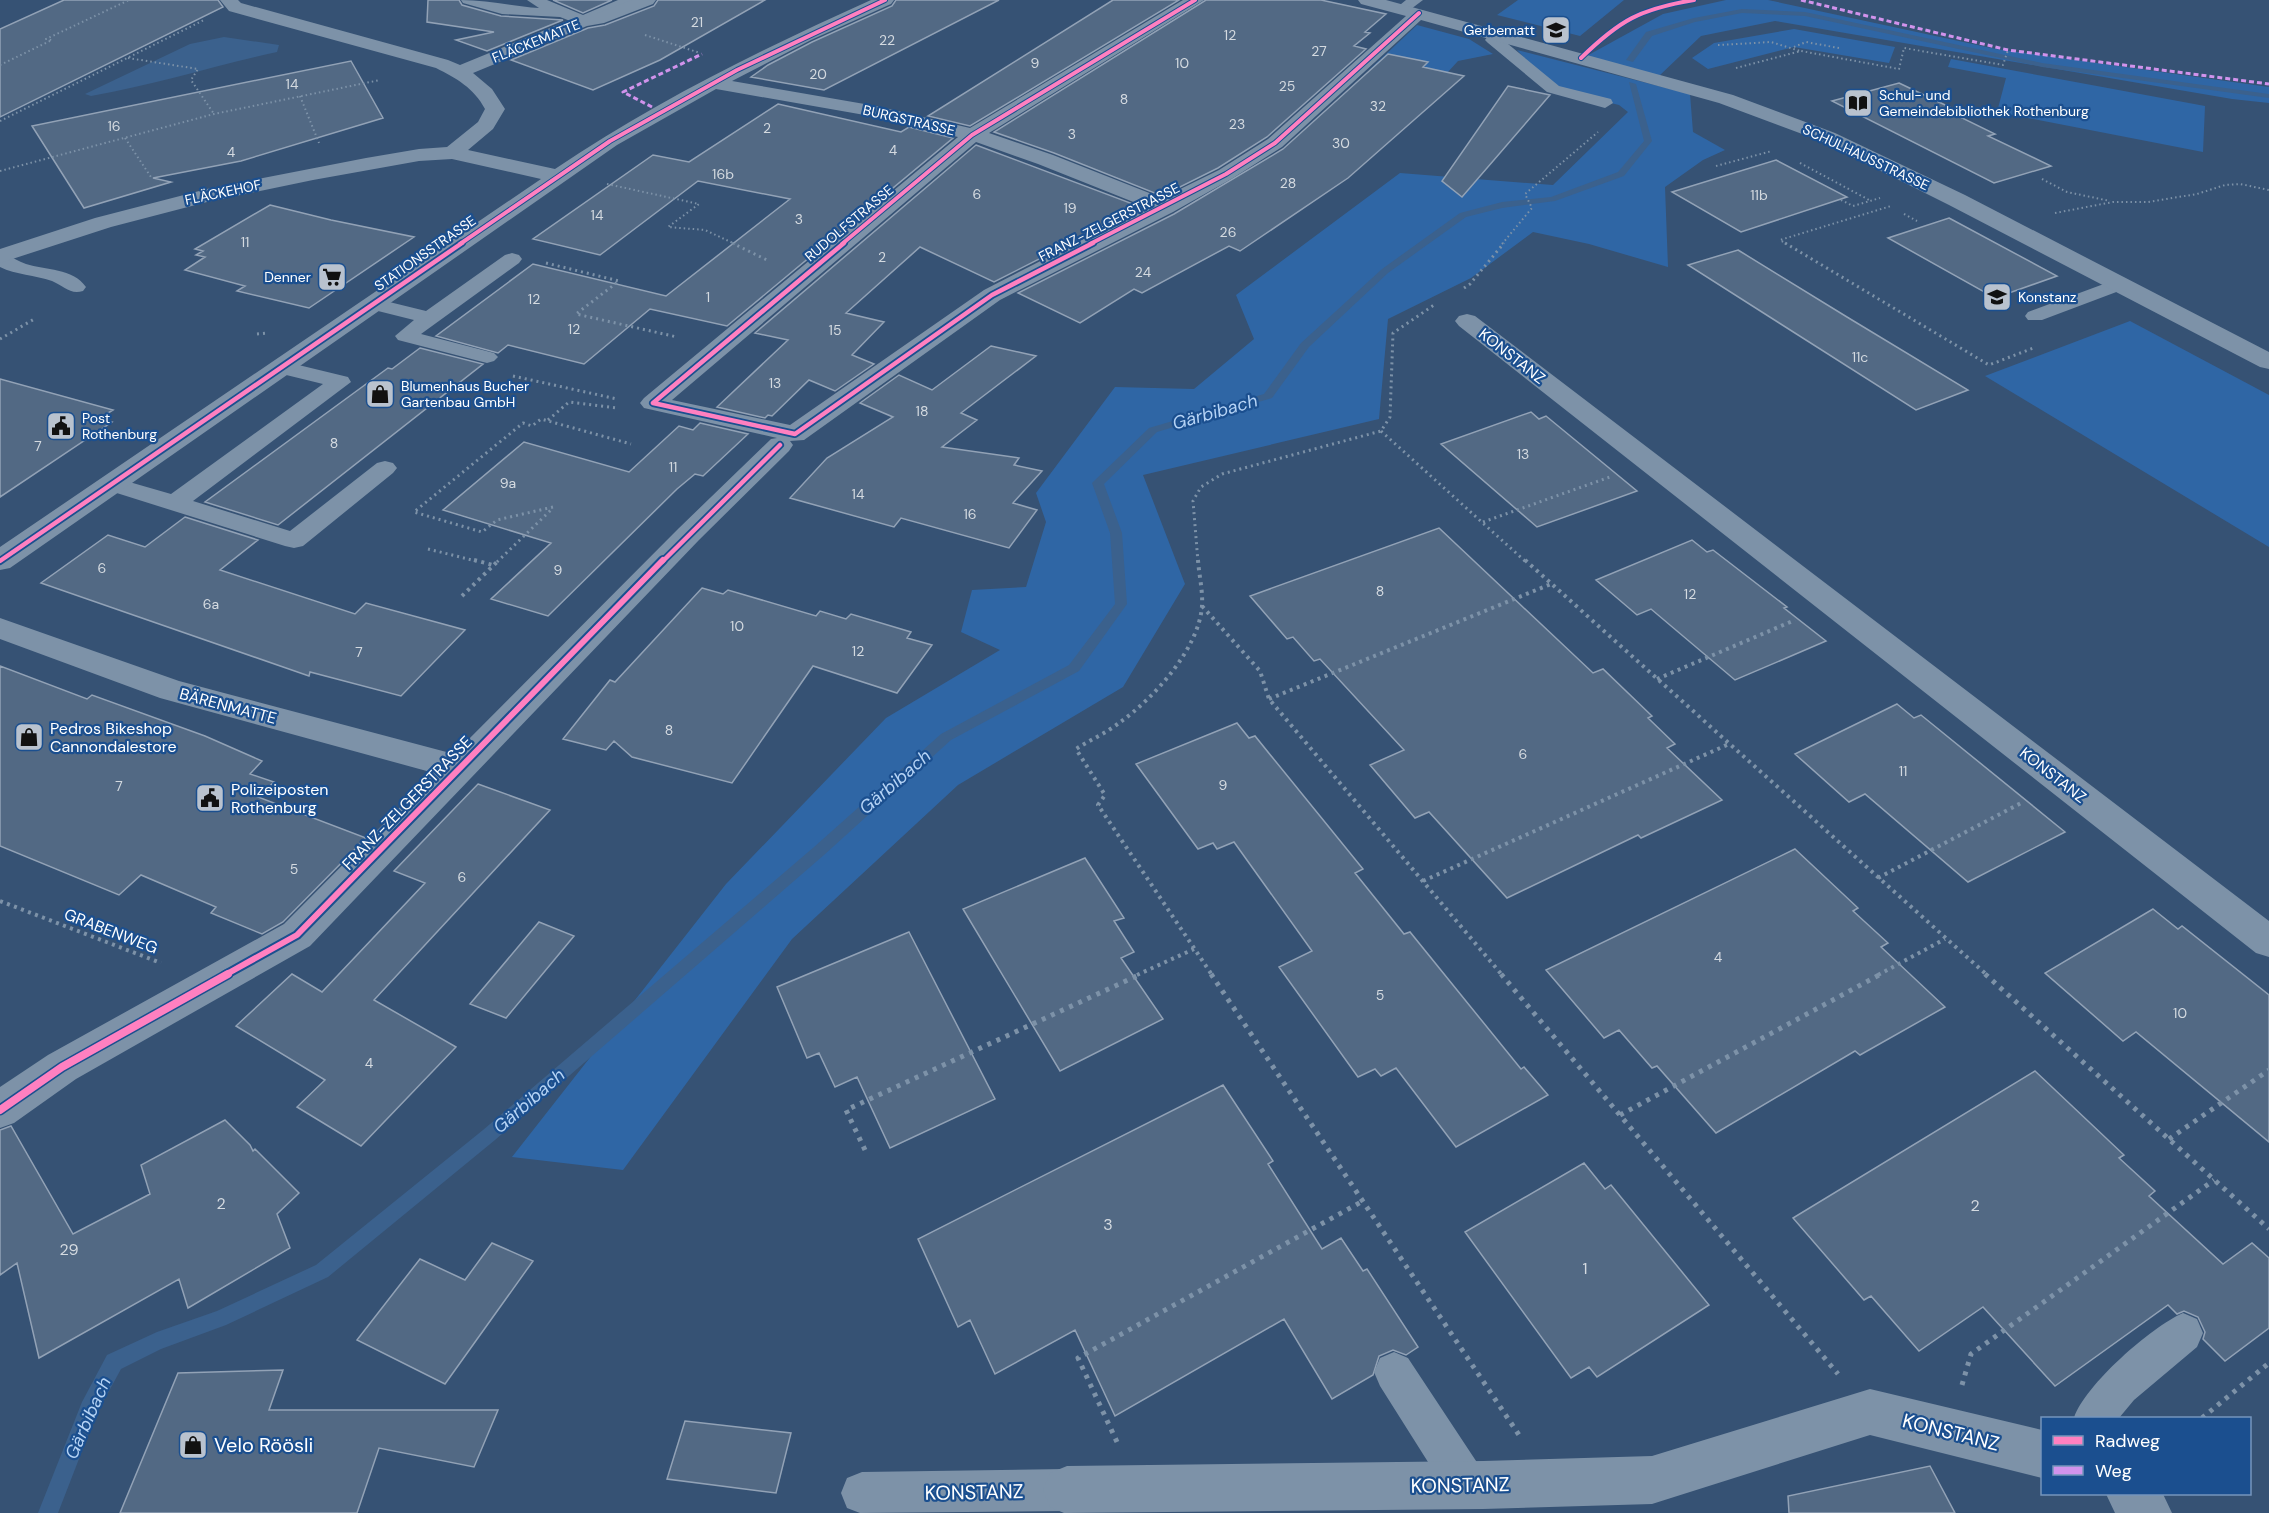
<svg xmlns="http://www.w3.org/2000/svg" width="2269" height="1513" viewBox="0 0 2269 1513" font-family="'DM Sans',sans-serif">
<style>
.green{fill:#2f66a5}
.water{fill:#3b618d}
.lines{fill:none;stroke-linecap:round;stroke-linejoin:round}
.stream{fill:#3b618d;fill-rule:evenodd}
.building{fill:#526984;stroke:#92a2b6;stroke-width:1.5}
.path-far3{stroke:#7d92a8;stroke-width:2;stroke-dasharray:1.5 3;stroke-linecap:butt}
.path-far2{stroke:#7d92a8;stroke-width:3;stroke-dasharray:2 4;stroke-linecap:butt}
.path-far1{stroke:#7d92a8;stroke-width:4;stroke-dasharray:3 4.5;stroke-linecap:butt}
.path{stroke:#7d92a8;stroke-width:5;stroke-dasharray:4 6;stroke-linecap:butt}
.service{fill:#7d92a8;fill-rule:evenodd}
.minor{fill:#7d92a8;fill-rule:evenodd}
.quiet{stroke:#d193ec;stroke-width:3;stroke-dasharray:5 3;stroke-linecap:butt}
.cycleway-far3-casing{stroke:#1b4f8f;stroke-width:6}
.cycleway-far2-casing{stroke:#1b4f8f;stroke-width:8}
.cycleway-far1-casing{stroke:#1b4f8f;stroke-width:10}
.cycleway-casing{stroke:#1b4f8f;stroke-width:11}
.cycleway-far3{stroke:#ff80c0;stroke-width:4}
.cycleway-far2{stroke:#ff80c0;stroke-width:4.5}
.cycleway-far1{stroke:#ff80c0;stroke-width:6}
.cycleway{stroke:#ff80c0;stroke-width:8}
.labels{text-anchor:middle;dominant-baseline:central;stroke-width:4.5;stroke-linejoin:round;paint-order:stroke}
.number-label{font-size:14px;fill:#d4dae0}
.far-poi-label{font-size:14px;fill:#fff;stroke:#1b4f8f;text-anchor:start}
.far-street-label{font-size:14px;fill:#fff;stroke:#1b4f8f}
.street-label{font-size:16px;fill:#fff;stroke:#1b4f8f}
.poi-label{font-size:16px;fill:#fff;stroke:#1b4f8f;text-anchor:start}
.near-number-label{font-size:16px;fill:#d4dae0}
.water-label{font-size:18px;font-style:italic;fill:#b5d3f5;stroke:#1b4f8f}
.near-street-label{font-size:20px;fill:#fff;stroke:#1b4f8f}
.near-poi-label{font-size:20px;fill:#fff;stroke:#1b4f8f;text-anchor:start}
</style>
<rect width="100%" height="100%" fill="#365274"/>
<path class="green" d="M1518 0H1624L1580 36 1497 15Z
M1726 0H1768L1996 49 2269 87V103L2232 99 1775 21 1701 36 1659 76 1583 58 1663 14Z
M1417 25 1469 39 1493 54 1458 61 1436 85 1369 70Z
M1794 29 1895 47 1889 63 1794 47 1708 69 1692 58 1714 43Z
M1517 50 1690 94 1693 132 1725 150 1703 160 1665 187 1668 267 1589 244 1533 232 1471 278 1388 319 1379 419 1143 475 1185 584 1123 687 958 785 792 939 623 1170 512 1157 726 884 886 718 1000 650 961 632 972 590 1026 587 1046 522 1036 493 1115 387 1194 389 1254 339 1236 295 1400 173 1553 185 1628 112 1619 105 1553 89Z
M1951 59 2205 106 2203 152 1997 112 2006 78 1948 67Z
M2130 321 2269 395V547L1985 376Z"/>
<path class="water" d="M224 37 279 45 277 52C214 66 154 85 91 96L85 94 190 44Z"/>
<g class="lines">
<path class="stream" d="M1742 9 1805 12 2042 63 2269 94V98L2042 67 1805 16 1742 13 1695 22 1652 36 1633 62 1626 60 1646 32 1694 18Z
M1629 82 1636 84 1652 141 1624 176 1555 201 1502 208 1466 217 1388 273 1309 347 1272 398 1157 432 1104 484 1122 533 1127 604 1079 671 951 740 824 855 495 1140 328 1277 226 1325 161 1349 121 1369 96 1415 58 1513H38L82 1402 107 1355 157 1332 217 1311 316 1265 483 1130 814 847 941 734 1069 665 1115 604 1110 533 1092 483 1094 481 1149 428 1264 394 1301 343 1382 269 1460 213 1502 202 1551 197 1618 172 1644 141Z"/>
</g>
<path class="building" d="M64 0H218L223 7 0 117V29Z
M428 0H459L462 5 501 16 563 20 487 51 456 40 494 32 427 22Z
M553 0H612L583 13Z
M658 0H765L660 60 593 90 511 60 588 28 605 25 654 6Z
M896 0H999L824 90 751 77 768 65 812 42 892 6Z
M1113 0H1179L970 126 928 116Z
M1206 0H1321L1386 14 1365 32 1370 33 1354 46 1366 49 1267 137 1218 168 1162 196 1054 153 994 132Z
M1388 54 1428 62 1423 67 1464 76 1348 178 1240 251 1229 246 1142 293 1134 289 1080 323 1018 293 1174 214 1283 149Z
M351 61 383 118 241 161 153 178 171 182 84 208 32 126Z
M1899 83 1966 115 1960 117 1995 134 1988 136 2051 166 1994 183 1832 101Z
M1508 86 1550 95 1462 197 1442 181Z
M778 104 901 132 909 127 953 138 727 326 650 309 584 364 508 345 498 353 436 336 533 264 666 296 790 199 698 181 600 255 533 239 653 155 689 162Z
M976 145 1141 207 994 282 920 247 846 313 884 322 852 355 874 364 835 391 809 380 772 416 768 415 765 418 717 407 788 340 755 333Z
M1776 160 1847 197 1741 232 1672 192Z
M270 205 331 220 414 237 309 308 237 291 245 286 185 270 205 257 196 255 203 251 195 249Z
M1949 218 2057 276 1995 298 1888 238Z
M1738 250 1847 317 1968 390 1916 410 1688 265Z
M991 346 1036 356 961 413 977 420 942 447 1019 458 1014 465 1042 471 1013 503 1037 510 1009 548 901 518 894 527 790 498 827 458 893 417 860 403 899 375 932 390Z
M420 348 483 364 278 525 205 502 388 368 392 369Z
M0 379 113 410 100 418 112 422 0 497Z
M1531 412 1539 419 1546 416 1637 491 1537 527 1441 444Z
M700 423 748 434 703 476 695 474 677 489 548 616 491 599 551 543 443 510 524 442 629 472 679 426 693 430Z
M185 517 258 540 220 570 355 614 366 603 465 630 401 696 310 672 309 676 41 583 108 535 145 547Z
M1439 528 1593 673 1603 669 1652 716 1648 718 1675 744 1667 748 1722 800 1641 838 1638 835 1507 898 1429 812 1415 818 1370 765 1404 750 1320 659 1314 661 1293 637 1287 639 1250 596Z
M1692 540 1707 552 1713 550 1787 607 1784 608 1826 641 1735 680 1651 609 1637 615 1596 580Z
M702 588 723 594 728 590 816 616 820 611 846 619 851 614 911 632 907 638 932 645 897 693 813 666 732 783 632 757 614 741 606 750 563 739 610 680 615 682Z
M0 666 87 699 92 695 205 736 262 761 250 774 274 782 258 797 366 838 283 922 262 934 211 913 216 907 141 875 119 895 0 846Z
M1897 704 1914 718 1921 715 2065 832 1968 882 1865 794 1849 802 1795 754Z
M1237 723 1249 738 1255 736 1363 869 1355 873 1404 934 1410 932 1521 1069 1524 1067 1548 1095 1456 1147 1396 1068 1381 1076 1375 1069 1358 1077 1279 967 1312 951 1234 842 1217 849 1213 843 1198 849 1136 764Z
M478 784 550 810 374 1000 456 1047 361 1146 297 1107 325 1080 236 1026 292 974 322 992 425 883 394 871Z
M1795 849 1858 908 1853 911 1888 943 1881 947 1945 1007 1860 1055 1855 1051 1716 1133 1657 1066 1652 1068 1619 1030 1604 1038 1546 970Z
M1085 858 1124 918 1114 921 1134 952 1121 958 1163 1019 1060 1071 963 909Z
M2153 909 2178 929 2182 926 2269 995V1142L2136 1032 2123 1041 2045 973Z
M539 922 574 936 506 1018 470 1004Z
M909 932 995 1099 890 1148 857 1077 835 1087 819 1053 807 1058 777 987Z
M2035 1071 2124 1155 2119 1158 2155 1191 2149 1196 2223 1264 2252 1243 2269 1258V1328L2225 1361 2203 1339 2205 1332 2198 1317 2184 1311 2177 1314 2168 1305 2055 1386 1983 1307 1919 1351 1871 1296 1864 1300 1793 1218Z
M1223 1085 1273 1161 1268 1164 1322 1249 1341 1238 1363 1271 1367 1269 1418 1347 1406 1355 1393 1350 1379 1356 1373 1375 1332 1399 1284 1319 1115 1416 1075 1330 995 1374 970 1320 958 1327 918 1239Z
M225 1120 250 1145 253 1151 255 1149 299 1193 277 1214 290 1248 188 1308 179 1279 39 1358 17 1263 0 1275V1130L11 1126 73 1234 150 1194 141 1165Z
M1584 1163 1605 1189 1611 1185 1709 1305 1597 1377 1589 1367 1571 1378 1465 1232Z
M492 1243 533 1261 445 1384 357 1340 420 1259 465 1280Z
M283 1370 269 1410H498L474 1467 379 1448 357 1513H120L178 1373Z
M685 1421 791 1433 776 1493 667 1479Z
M1930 1466 1955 1513H1789L1788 1496Z"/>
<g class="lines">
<path class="path-far3" d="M645 35 700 53
M1718 45 1771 42 1800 51
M1794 47 1806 42 1839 48
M128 58 198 69 191 80 214 114
M0 65 52 40 46 39 129 0
M1736 68 1801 51 1899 69 1904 48 2003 65 2008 50
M300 96 319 143
M0 121 204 20
M125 138 151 177
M1800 163 1871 201
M1716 166 1772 151
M0 171 214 114 380 80
M2042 179 2067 192 2110 201
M607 184 699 204 668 227 705 230 735 244
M1841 200 1853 206 1880 198
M2055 213 2113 202H2148L2197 194 2225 185 2240 184 2269 190
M1904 214 1917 221
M1502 244 1532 208 1525 194 1598 132
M1787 244 1780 240 1891 206"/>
<path class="path-far2" d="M732 243 769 261
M1785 243 1989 365 2036 347
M546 263 619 281 576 314 677 337
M1464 288 1470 284 1504 243
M257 334 268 333
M0 339 36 318
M513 376 617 399
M548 420 569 402 617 408
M1381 431 1526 562
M553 507 497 520 482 532 414 512 523 423 532 426 541 419 631 444
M1483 522 1610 477
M428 549 480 562
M497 562 553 508
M1198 562 1193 501 1201 487 1222 474 1381 431 1390 417 1393 333 1434 305"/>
<path class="path-far1" d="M474 560 493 565
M1198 560C1199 575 1203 591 1202 606 1199 649 1153 699 1119 723 1106 733 1090 740 1076 749L1105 795 1098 805 1212 975
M1525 560 1987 975
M462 596 499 560
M1202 606 1260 671 1269 699 1502 975
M1657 679 1795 620
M1269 699 1551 584
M1878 878 2023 802
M1423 881 1729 744
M0 901 161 963
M1137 975 1194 949
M1878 975 1945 939"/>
<path class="path" d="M1211 974 1519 1435
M1501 974 1838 1374
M1985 974 2269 1229
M1620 1115 1881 974
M2169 1139 2269 1070
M865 1150 846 1110 1141 974
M1962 1385 1971 1354 2214 1180
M2202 1418 2269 1363
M1117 1442 1078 1358 1363 1201"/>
<path class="service" d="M461 0C487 0 512 6 539 8L527 0H547L583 15 618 0H637L635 3 583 26 560 17 502 14 463 3Z
M1406 0H1423L1407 12H1397L1395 9Z
M1497 30 1505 35 1502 39 1559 86 1611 99 1613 103 1605 108 1547 92 1488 43 1485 40C1489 35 1491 32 1497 30Z
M0 252C9 254 16 261 26 264 45 270 73 268 86 287L83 291C70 295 64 286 52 281 35 275 16 275 0 267Z
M512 253 519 255 522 259 519 263 421 334 494 353 498 357 494 361 487 363 398 340 395 336 414 320 366 308 363 304 366 300 373 298 426 311 505 255Z
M2120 278 2127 280 2130 284 2127 288 2042 320H2028L2025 316 2028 312Z
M282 361 348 377 351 382 193 501 290 531 377 463 385 461 393 463 397 468 393 473 303 546 294 548 285 546 104 489 100 484 104 479 112 477 171 494 323 384 274 372 271 367 274 362Z
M2183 1313 2197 1319 2203 1333 2197 1347 2134 1400 2119 1418H2074C2085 1385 2151 1327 2183 1313Z
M1394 1352 1408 1358 1482 1470 1488 1485 1482 1500 1467 1506 1452 1500 1380 1386 1374 1372 1380 1358Z
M1067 1469 1082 1475 1088 1490 1082 1505 1067 1511 860 1513 847 1508 841 1493 847 1478 862 1472Z"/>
<path class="minor" d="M220 0H238L241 3 448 60 460 65 577 17 595 14 632 0H656L653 4 604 23 587 26 473 73 492 89 505 109 493 129 468 150 555 169C654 102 762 49 871 0H894L891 4 811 40 732 81 876 106 970 128 1183 0H1204L989 133 1053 155 1162 198 1219 170 1268 139 1406 16 1361 4 1358 0H1386L1733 95 1835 133 1965 195 2269 352V369L2260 367 1949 205 1821 141 1719 103 1421 20 1282 147 1233 178 1173 212 1000 300 804 440 790 441 793 445 789 451 699 540 310 946 76 1079 14 1123 0 1128V1087L48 1055 284 924 434 773 160 698 0 639V618L179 681 454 754 679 528 771 439 777 438 644 408 640 403 644 398 958 137 876 117 716 89 617 145 10 568 0 570V547L541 179 452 159 419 161 313 180 207 202 111 227 0 263V249L95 218 207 189 366 158 419 149 447 147 478 122 485 109C474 88 456 78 436 68L229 11ZM976 142 1038 164 1146 207 984 290 790 425 672 400Z
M1467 314 1475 316 2269 921V957L2256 953 1459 326 1455 321 1459 316Z
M1870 1389 2042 1430V1478L1870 1435 1652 1504 1483 1509 1064 1513 1050 1507 1043 1490 1050 1473 1067 1466 1483 1461 1652 1456Z
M2106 1494H2163L2172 1513H2115Z"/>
<path class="quiet" d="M1801 0 2008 50 2269 84
M652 107 623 92 702 54"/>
<g class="cycleway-far3-casing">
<path id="cycleway-far3" d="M1581 58C1620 20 1640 9 1694 0
M460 244 610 141 737 70 885 0
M842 244 972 135 1195 0
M1090 244 1226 174 1275 143 1419 13"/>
</g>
<g class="cycleway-far2-casing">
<path id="cycleway-far2" d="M844 243 653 403 795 434 992 295 1093 243
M0 561 462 243
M662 562 780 445"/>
</g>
<g class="cycleway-far1-casing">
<path id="cycleway-far1" d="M225 975 297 935 663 560"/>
</g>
<g class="cycleway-casing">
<path id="cycleway" d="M0 1110 62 1067 228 974"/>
</g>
<use href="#cycleway-far3" class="cycleway-far3"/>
<use href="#cycleway-far2" class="cycleway-far2"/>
<use href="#cycleway-far1" class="cycleway-far1"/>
<use href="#cycleway" class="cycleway"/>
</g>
<defs>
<g id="school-square" transform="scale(1.5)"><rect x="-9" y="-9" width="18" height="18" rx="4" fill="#b9c2ce" stroke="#1b4f8f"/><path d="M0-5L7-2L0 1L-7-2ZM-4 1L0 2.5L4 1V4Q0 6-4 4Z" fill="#111"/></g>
<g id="library-square" transform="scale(1.5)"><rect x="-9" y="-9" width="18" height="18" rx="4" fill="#b9c2ce" stroke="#1b4f8f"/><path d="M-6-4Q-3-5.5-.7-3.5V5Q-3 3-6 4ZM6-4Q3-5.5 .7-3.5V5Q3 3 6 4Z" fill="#111"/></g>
<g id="supermarket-square" transform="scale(1.5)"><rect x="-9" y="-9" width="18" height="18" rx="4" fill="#b9c2ce" stroke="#1b4f8f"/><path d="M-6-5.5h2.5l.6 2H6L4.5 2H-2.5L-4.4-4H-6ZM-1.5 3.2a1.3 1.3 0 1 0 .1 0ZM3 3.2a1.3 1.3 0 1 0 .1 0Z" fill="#111"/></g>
<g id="shop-square" transform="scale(1.5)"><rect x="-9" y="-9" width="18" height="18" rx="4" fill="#b9c2ce" stroke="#1b4f8f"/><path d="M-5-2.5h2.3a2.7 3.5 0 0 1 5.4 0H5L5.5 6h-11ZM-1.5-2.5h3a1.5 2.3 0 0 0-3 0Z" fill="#111"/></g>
<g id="civic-square" transform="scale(1.5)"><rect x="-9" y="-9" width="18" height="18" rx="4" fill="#b9c2ce" stroke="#1b4f8f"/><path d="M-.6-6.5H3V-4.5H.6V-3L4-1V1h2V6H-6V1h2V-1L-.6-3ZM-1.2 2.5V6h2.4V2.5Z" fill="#111"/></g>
</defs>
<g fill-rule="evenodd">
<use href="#school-square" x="1556" y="30"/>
<use href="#library-square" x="1858" y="103"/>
<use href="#supermarket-square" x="332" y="277"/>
<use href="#school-square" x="1997" y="297"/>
<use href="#shop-square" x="380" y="394"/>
<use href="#civic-square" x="61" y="426"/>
<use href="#shop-square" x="29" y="737"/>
<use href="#civic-square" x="210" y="798"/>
<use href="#shop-square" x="193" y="1445"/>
</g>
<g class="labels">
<g class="number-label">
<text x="697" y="22">21</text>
<text x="1230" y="35">12</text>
<text x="887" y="40">22</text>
<text x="1319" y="51">27</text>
<text x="1035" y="63">9</text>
<text x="1182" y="63">10</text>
<text x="818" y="74">20</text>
<text x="292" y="84">14</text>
<text x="1287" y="86">25</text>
<text x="1124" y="99">8</text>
<text x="1378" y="106">32</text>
<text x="1237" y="124">23</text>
<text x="114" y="126">16</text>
<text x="767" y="128">2</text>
<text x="1072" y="134">3</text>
<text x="1341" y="143">30</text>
<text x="893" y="150">4</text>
<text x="231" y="152">4</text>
<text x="723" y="174">16b</text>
<text x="1288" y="183">28</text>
<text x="977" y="194">6</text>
<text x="1759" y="195">11b</text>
<text x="1070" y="208">19</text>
<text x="597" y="215">14</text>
<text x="799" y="219">3</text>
<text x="1228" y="232">26</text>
<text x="245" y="242">11</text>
<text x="882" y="257">2</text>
<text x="1143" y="272">24</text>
<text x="708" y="297">1</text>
<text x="534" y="299">12</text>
<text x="574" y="329">12</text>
<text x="835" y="330">15</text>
<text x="1860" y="357">11c</text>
<text x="775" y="383">13</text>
<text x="922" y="411">18</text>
<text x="334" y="443">8</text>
<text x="38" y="446">7</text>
<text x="1523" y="454">13</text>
<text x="673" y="467">11</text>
<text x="508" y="483">9a</text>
<text x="858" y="494">14</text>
<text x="970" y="514">16</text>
<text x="102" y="568">6</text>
<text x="558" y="570">9</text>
<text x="1380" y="591">8</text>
<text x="1690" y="594">12</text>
<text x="211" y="604">6a</text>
<text x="737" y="626">10</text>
<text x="858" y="651">12</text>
<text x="359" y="652">7</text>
<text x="669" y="730">8</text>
<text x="1523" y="754">6</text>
<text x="1903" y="771">11</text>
<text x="1223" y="785">9</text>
<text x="119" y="786">7</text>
<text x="294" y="869">5</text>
<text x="462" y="877">6</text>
<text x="1718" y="957">4</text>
<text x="1380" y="995">5</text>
<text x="2180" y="1013">10</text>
<text x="369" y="1063">4</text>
</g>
<g class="far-poi-label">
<text x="1535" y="30" text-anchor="end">Gerbematt</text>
<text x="1879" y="95">Schul- und<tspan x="1879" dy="16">Gemeindebibliothek Rothenburg</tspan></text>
<text x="311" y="277" text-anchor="end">Denner</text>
<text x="2018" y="297">Konstanz</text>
<text x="401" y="386">Blumenhaus Bucher<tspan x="401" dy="16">Gartenbau GmbH</tspan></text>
<text x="82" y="418">Post<tspan x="82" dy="16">Rothenburg</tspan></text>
</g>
<g class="far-street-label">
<text transform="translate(536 41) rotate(-22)">FLÄCKEMATTE</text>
<text transform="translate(909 120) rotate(13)">BURGSTRASSE</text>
<text transform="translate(1866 157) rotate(25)">SCHULHAUSSTRASSE</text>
<text transform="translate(223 192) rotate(-12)">FLÄCKEHOF</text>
<text transform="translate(1109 222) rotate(-27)">FRANZ-ZELGERSTRASSE</text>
<text transform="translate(849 223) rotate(-40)">RUDOLFSTRASSE</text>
<text transform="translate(425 253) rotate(-35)">STATIONSSTRASSE</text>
</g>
<g class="street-label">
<text transform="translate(1512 356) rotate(38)">KONSTANZ</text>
<text transform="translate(228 706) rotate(15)">BÄRENMATTE</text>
<text transform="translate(2053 775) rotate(38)">KONSTANZ</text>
<text transform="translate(407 803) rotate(-46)">FRANZ-ZELGERSTRASSE</text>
<text transform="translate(111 931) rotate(21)">GRABENWEG</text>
</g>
<g class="poi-label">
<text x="50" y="728">Pedros Bikeshop<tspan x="50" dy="18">Cannondalestore</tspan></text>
<text x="231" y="789">Polizeiposten<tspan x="231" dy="18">Rothenburg</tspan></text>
</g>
<g class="near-number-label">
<text x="221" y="1203">2</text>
<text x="1975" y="1205">2</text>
<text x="1108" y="1224">3</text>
<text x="69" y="1249">29</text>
<text x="1585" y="1268">1</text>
</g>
<g class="water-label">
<text transform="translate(1215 412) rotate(-16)">Gärbibach</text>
<text transform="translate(895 782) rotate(-41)">Gärbibach</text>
<text transform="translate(529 1101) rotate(-41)">Gärbibach</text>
<text transform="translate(88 1418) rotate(-66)">Gärbibach</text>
</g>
<g class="near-street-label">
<text transform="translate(1951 1432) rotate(14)">KONSTANZ</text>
<text transform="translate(1460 1485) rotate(-1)">KONSTANZ</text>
<text transform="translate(974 1492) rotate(-1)">KONSTANZ</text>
</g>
<g class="near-poi-label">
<text x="214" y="1445">Velo Röösli</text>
</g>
</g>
<rect x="2041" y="1417" width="210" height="78" fill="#1b4f8f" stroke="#7695bc" stroke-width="1.5"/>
<rect x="2053" y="1436" width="30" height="9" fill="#ff80c0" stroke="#7695bc" stroke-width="1.5"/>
<text x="2095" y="1447" font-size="18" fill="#ffffff">Radweg</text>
<rect x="2053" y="1466" width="30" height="9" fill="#d193ec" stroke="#7695bc" stroke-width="1.5"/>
<text x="2095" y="1477" font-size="18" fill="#ffffff">Weg</text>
</svg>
